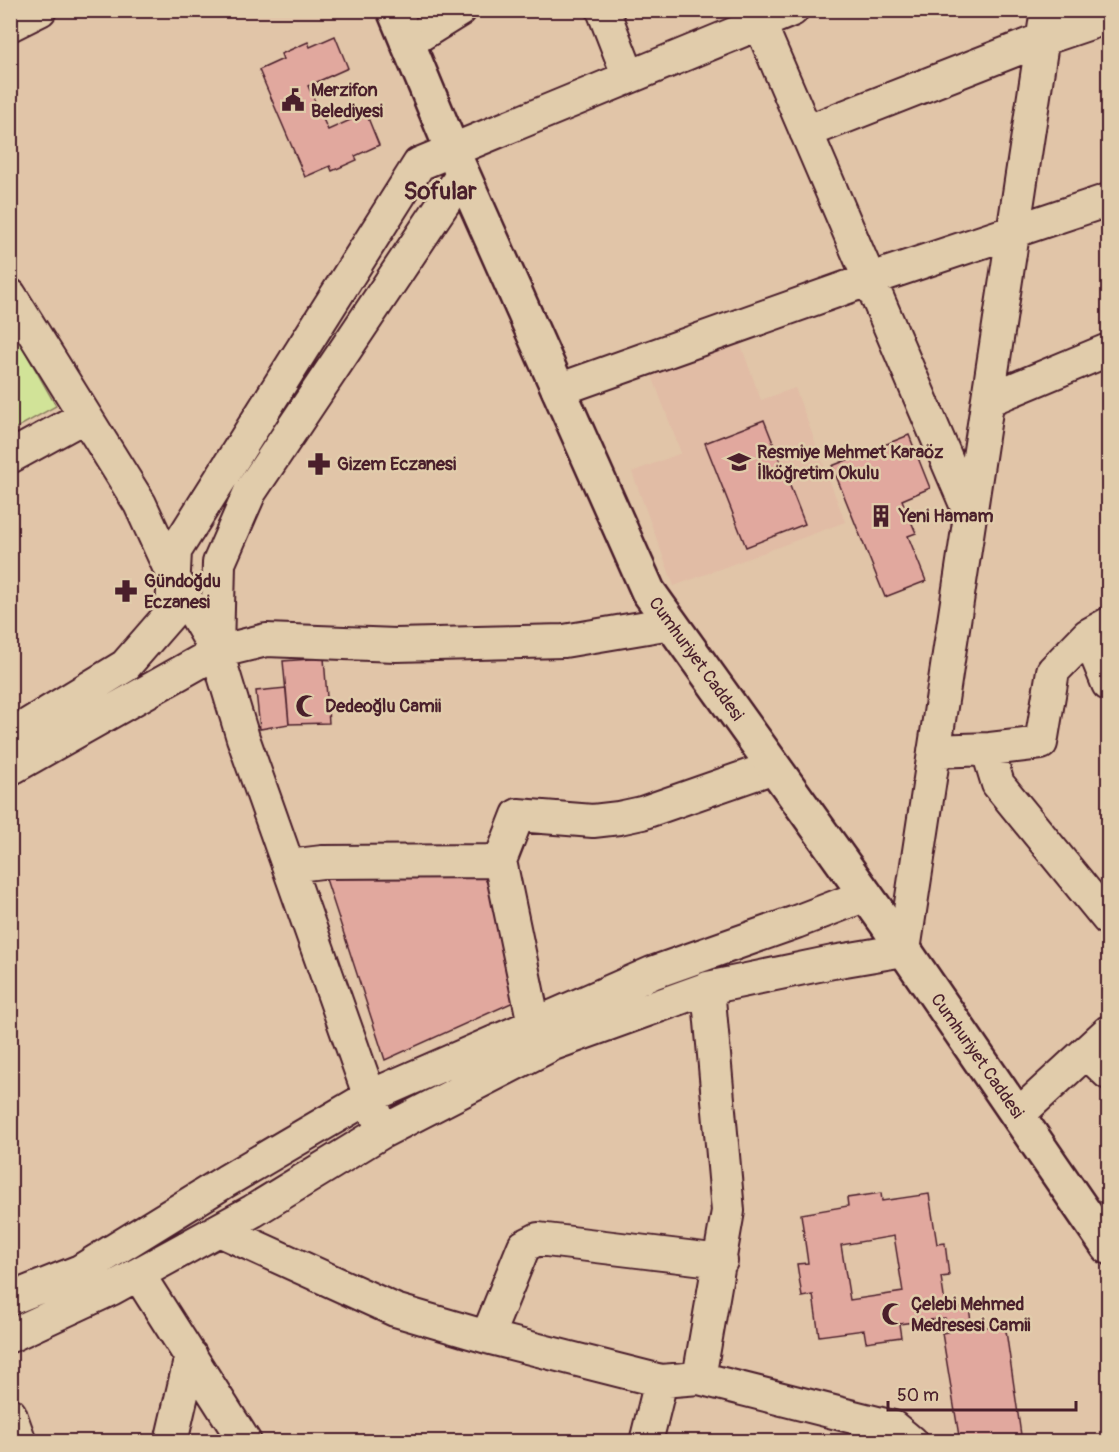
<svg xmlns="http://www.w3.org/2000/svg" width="1119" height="1452" viewBox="0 0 1119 1452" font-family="Pangolin,sans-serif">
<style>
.built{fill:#e1bca5}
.green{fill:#d1e398;stroke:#8e8162;stroke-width:1.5}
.building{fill:#e1a89e;stroke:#4a1f2b;stroke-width:1.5;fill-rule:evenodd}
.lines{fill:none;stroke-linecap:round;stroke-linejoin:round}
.minor-casing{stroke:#4a1f2b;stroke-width:36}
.major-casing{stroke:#4a1f2b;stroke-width:38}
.minor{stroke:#e1ccab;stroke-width:32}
.major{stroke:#e1ccab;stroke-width:33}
.labels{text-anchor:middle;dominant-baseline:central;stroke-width:5;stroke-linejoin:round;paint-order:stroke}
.poi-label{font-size:18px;font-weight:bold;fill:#4a1f2b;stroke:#e1ccab;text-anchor:start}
.street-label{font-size:18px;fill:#4a1f2b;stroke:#e1ccab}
.district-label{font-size:24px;font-weight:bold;fill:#4a1f2b;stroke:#e1ccab}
</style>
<rect width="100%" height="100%" fill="#e1c5a8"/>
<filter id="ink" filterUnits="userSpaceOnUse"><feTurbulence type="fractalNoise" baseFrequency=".0167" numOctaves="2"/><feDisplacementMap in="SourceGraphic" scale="12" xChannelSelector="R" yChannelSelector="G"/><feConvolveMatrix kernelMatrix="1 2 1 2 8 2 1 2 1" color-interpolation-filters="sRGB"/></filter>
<g filter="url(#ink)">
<path class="built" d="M739 340 761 400 795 388 845 522 674 586 632 472 681 453 651 373Z"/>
<path class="green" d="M10 325 56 406 11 431H10Z"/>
<path class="building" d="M335 36 348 68 308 86 328 130 366 113 379 145 355 156 357 160 332 171 330 166 305 177 259 70 283 59 281 54 308 42 310 47Z
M764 420 805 524 746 547 705 443Z
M909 435 930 488 902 500 916 533 908 536 926 581 885 597 832 466Z
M324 658 329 723 289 724 283 661Z
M286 688 289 724 260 729 256 691Z
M479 864 501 916 520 999 385 1060 326 879 355 865Z
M881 1193 882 1201 929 1194 937 1244 945 1243 949 1276 941 1277 946 1310 969 1307 972 1329 1005 1324 1022 1442H960L942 1333 948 1332 945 1318 899 1324 901 1337 866 1342 864 1330 819 1336 813 1295 802 1297 797 1264 808 1263 801 1214 848 1206 847 1198ZM894 1236 903 1292 850 1300 841 1245Z"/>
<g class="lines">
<g class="minor-casing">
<path id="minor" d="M603 10 629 77
M760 24 970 514
M10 25 40 10
M407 43 460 10
M806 132 1043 39 1108 17
M10 295 140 504 174 578 217 652 243 738 377 1117
M558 390 862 282 1108 200
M988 400 1108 350
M10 457 85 416
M1088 635 1108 684
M217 652 266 640 396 645 564 641 671 623
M10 736 125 666 172 612 175 551 419 164 792 10
M990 749 991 761 998 784 1108 919
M934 751 990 749 1041 743 1053 671 1088 635 1108 624
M10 769 217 652 219 563 250 492 463 174
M289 866 322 862 500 861
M534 1024 500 861 518 815 593 821 619 818 642 813 774 767
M1086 1052 1108 1073
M1018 1115 1108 1032
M219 1230 395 1310 487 1337 661 1381 699 1378 893 1427 911 1442
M138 1274 245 1442
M10 1299 80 1271 226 1181 371 1096 652 973 796 922 866 895
M10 1336 111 1289 253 1211 382 1132 553 1044 708 988 833 962 904 950 1047 10
M487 1337 524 1246 538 1239 721 1261
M699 1378 728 1211 708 988
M10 1414 20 1442
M171 1442 191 1356
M646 1442 661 1381"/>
</g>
<g class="major-casing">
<path id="major" d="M394 10 452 150 648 591 886 923 1108 1247"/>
</g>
<use href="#minor" class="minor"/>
<use href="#major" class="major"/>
</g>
</g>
<defs>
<g id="civic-bare" transform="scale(1.8)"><path d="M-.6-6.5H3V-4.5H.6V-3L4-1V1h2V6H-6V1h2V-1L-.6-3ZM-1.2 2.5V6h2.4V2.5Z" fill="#4a1f2b" stroke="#e1ccab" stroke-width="2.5" paint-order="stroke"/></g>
<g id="school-bare" transform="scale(1.8)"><path d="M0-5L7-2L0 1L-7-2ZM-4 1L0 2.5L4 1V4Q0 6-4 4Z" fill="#4a1f2b" stroke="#e1ccab" stroke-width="2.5" paint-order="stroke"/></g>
<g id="pharmacy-bare" transform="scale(1.8)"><path d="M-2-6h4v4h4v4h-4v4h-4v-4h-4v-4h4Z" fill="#4a1f2b" stroke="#e1ccab" stroke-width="2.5" paint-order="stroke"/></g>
<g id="building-bare" transform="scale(1.8)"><path d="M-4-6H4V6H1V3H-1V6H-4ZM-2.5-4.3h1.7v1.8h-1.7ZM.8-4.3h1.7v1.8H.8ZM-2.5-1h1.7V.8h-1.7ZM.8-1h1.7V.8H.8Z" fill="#4a1f2b" stroke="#e1ccab" stroke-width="2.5" paint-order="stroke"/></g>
<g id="mosque-bare" transform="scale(1.8)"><path d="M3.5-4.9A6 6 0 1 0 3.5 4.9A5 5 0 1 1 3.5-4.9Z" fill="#4a1f2b" stroke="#e1ccab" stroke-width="2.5" paint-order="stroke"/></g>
</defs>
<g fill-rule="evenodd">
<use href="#civic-bare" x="293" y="100"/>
<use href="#school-bare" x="739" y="462"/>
<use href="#pharmacy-bare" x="319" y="464"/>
<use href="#building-bare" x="881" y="516"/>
<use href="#pharmacy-bare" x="126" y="591"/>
<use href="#mosque-bare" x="307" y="706"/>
<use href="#mosque-bare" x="893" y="1314"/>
</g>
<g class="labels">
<g class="poi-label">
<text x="311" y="90">Merzifon<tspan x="311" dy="21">Belediyesi</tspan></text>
<text x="757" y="452">Resmiye Mehmet Karaöz<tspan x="757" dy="21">İlköğretim Okulu</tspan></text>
<text x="337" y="464">Gizem Eczanesi</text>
<text x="899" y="516">Yeni Hamam</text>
<text x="144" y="581">Gündoğdu<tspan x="144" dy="21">Eczanesi</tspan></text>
<text x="325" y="706">Dedeoğlu Camii</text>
<text x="911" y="1304">Çelebi Mehmed<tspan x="911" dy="21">Medresesi Camii</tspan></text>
</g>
<g class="street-label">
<text transform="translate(696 659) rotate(54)">Cumhuriyet Caddesi</text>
<text transform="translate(977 1056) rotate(55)">Cumhuriyet Caddesi</text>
</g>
<g class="district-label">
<text x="440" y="191">Sofular</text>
</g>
</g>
<rect width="1119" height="1452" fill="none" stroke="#e1ccab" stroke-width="36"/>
<rect x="18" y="18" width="1083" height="1416" fill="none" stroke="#4a1f2b" stroke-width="2" filter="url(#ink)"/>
<path d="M888 1401v9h188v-9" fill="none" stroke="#4a1f2b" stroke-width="3"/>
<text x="897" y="1401" font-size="18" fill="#4a1f2b" stroke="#e1ccab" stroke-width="4.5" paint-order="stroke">50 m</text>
</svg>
